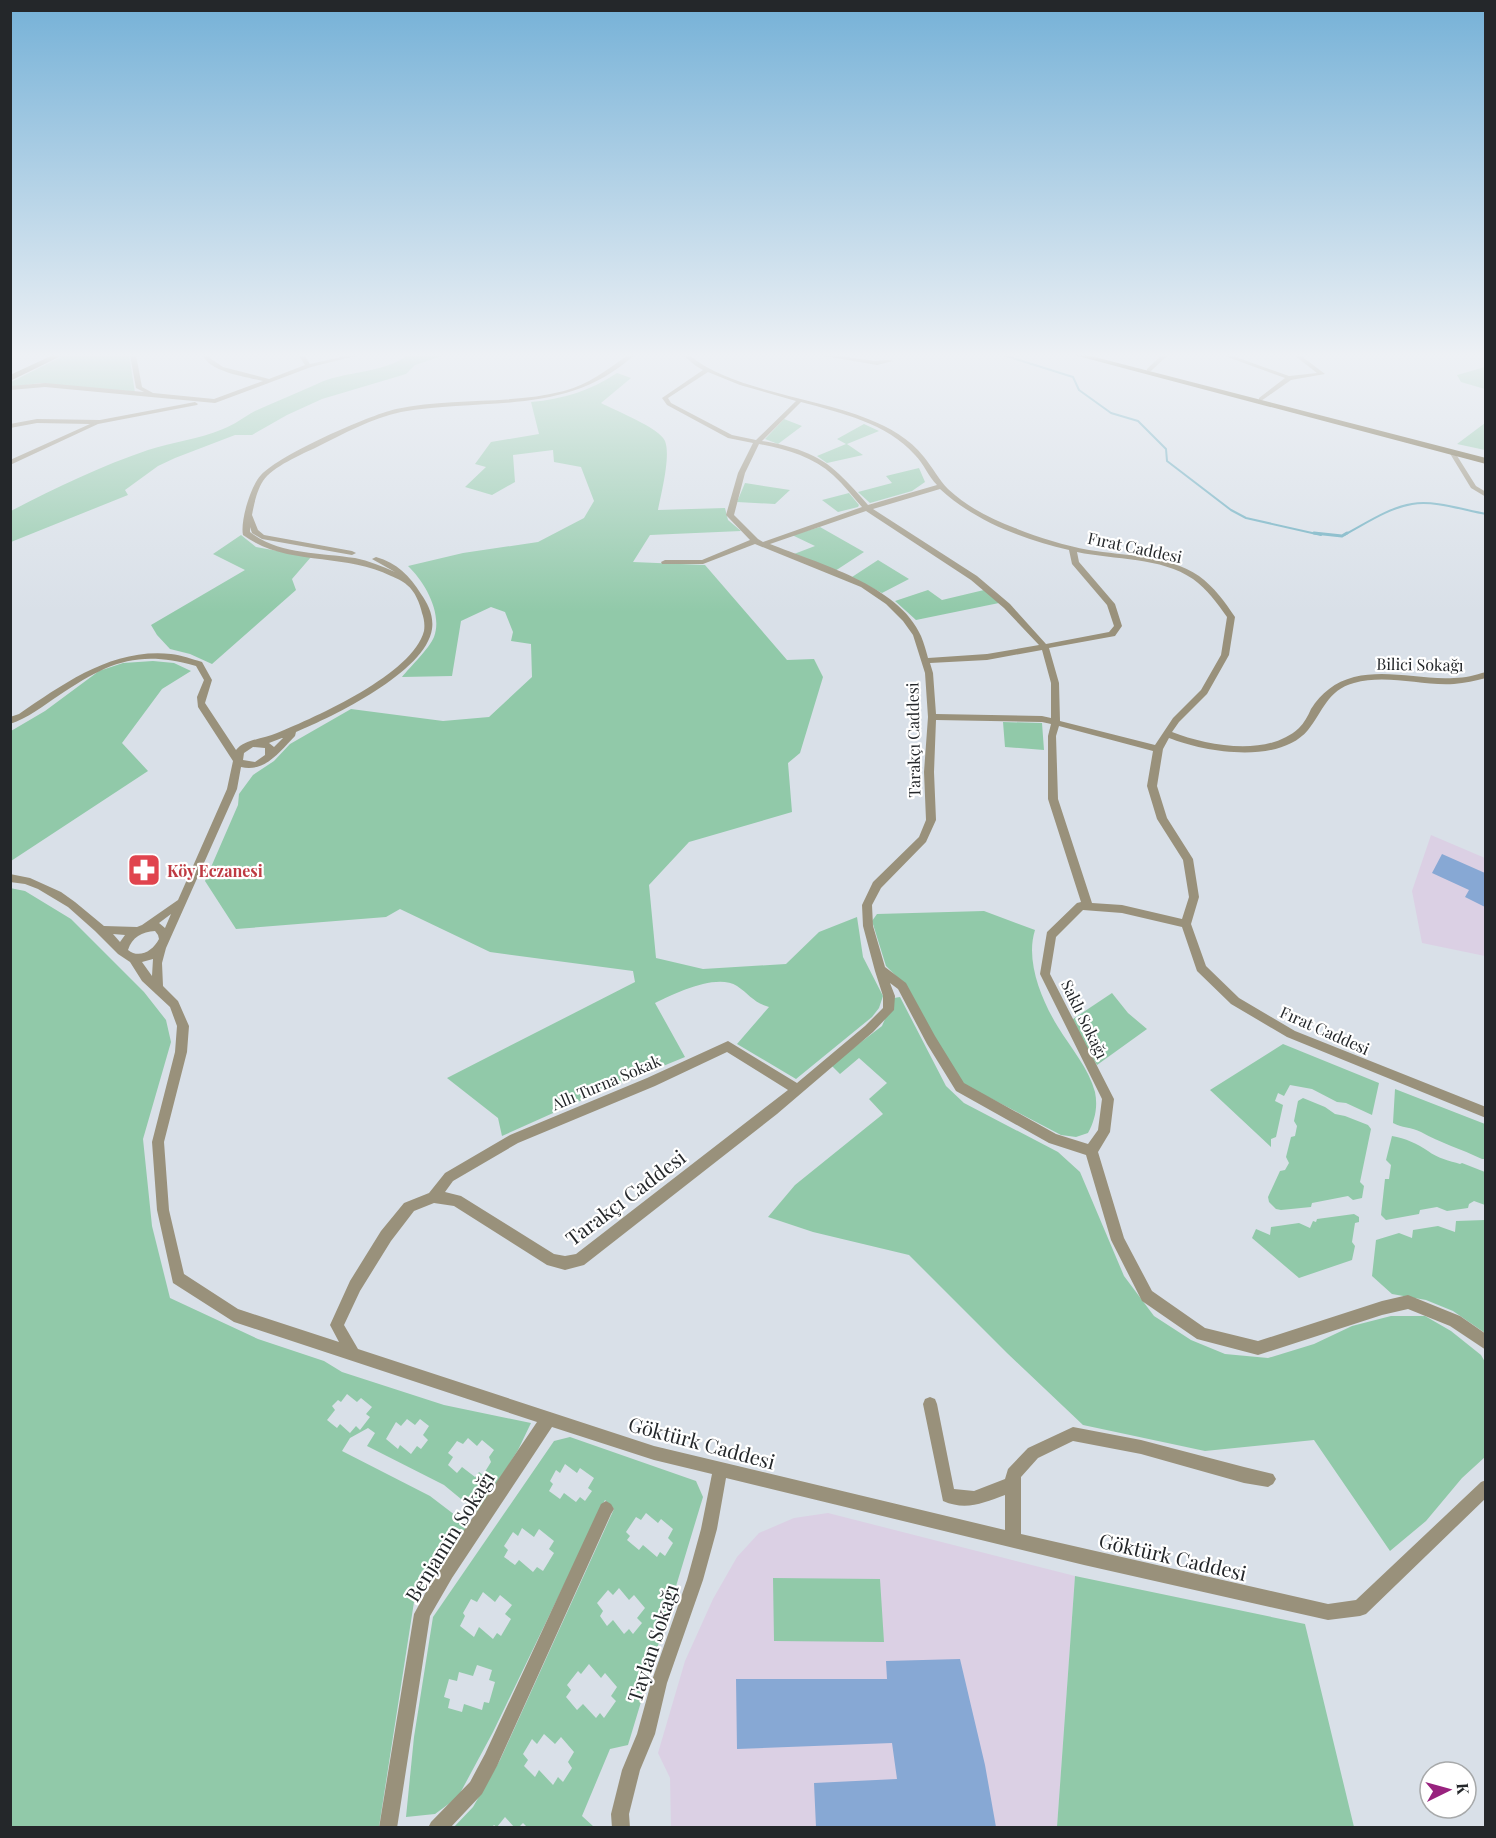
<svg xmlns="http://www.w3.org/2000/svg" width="1496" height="1838" viewBox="0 0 1496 1838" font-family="'Playfair Display',serif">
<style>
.education{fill:#dbd0e4}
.green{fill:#91c9a9;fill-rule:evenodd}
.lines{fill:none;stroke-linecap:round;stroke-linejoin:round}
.stream-far1{stroke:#68acbe;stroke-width:2}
.stream{stroke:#68acbe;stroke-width:3}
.building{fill:#87a8d4}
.street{fill:#99917b;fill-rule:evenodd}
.secondary{fill:#776c4b;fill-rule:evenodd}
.primary{fill:#5f5127;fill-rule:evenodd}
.labels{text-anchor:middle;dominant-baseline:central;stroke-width:4.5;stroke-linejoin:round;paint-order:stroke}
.street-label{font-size:16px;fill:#24272a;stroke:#fff}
.health-label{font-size:16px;font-weight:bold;fill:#be3a42;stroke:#fff;text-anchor:start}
.near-street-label{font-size:20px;fill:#24272a;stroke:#fff}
</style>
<rect width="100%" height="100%" fill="#d9e0e8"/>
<path class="education" d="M1431 835 1485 858V956L1422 943 1412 891Z
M828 1513 1075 1576 1057 1827H671L670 1778 658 1753 685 1661 713 1599 737 1557 759 1533 794 1518Z"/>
<path class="green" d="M65 355H129L135 393 40 383 11 387V382Z
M408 355H445L415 365 406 374 322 399 287 415 252 435H235L175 458 158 466 125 490 128 495 11 542V511C55 488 101 466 148 450 173 442 199 439 223 429 234 425 244 417 255 411 275 402 297 393 317 384 346 370 380 375 408 355Z
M1485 367V389L1461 382 1457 375Z
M617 373 631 378 601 403C614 410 660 428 665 441 671 456 661 494 658 510L725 508 728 520 741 531 650 535 633 562 705 565 787 660 814 659 823 677 800 753 788 763 792 812 689 842 649 885 656 958 703 969 786 964 819 932 857 917 863 957 883 996 879 1008 872 1017 796 1079 737 1044 769 1007C754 1003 749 994 737 986 717 973 675 993 655 1003L685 1057 600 1092 502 1136 498 1118 447 1078 635 982 633 971 490 952 400 909 386 917 236 929 205 881 238 805 239 794 253 775 274 761 290 744 351 709 443 721 489 717 532 677 531 644 511 641 513 632 505 612 491 607 461 621 452 676 402 677C410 667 429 649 434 637 443 613 424 581 408 566L463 553 538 542 584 518 594 501 581 467 554 462 553 450 513 455 515 482 492 495 465 487 486 467 475 464 491 442 539 434 531 402C563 399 590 391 617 373Z
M784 419 802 426 778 444 765 439Z
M1485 423V450L1457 444Z
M864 424 879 431 847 444 863 455 827 463 817 456 846 444 837 439Z
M919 468 925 482 912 491 870 503 858 492 892 483 886 476Z
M745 483 790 490 775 504 737 502Z
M849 493 859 505 858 507 838 512 822 500Z
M820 527 864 552 835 571 794 554 815 546 792 535Z
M241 535 256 547 311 557 292 579 296 590 212 664 190 654 170 649 157 635 151 625 245 570 213 554Z
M878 560 909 579 882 593 852 577Z
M928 590 942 600 984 590 999 603 916 620 895 601Z
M153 661 174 663 191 671 162 689 122 743 148 771 11 861V731L45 711 99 671 123 663Z
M1003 722 1042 723 1044 750 1005 747Z
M10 888 25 891 71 919 144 992 166 1020 171 1042 143 1139 152 1226 170 1298 258 1339 324 1361 342 1372 444 1405 531 1423 518 1450 478 1513 444 1485 367 1446 375 1433 368 1428 350 1438 342 1451 430 1496 468 1525 467 1533 414 1602 379 1827H11ZM347 1394 357 1402 361 1398 372 1407 366 1414 370 1417 360 1430 356 1426 350 1433 340 1424 337 1428 327 1420 335 1410 332 1406 338 1400 341 1402ZM407 1419 415 1425 420 1419 429 1426 423 1435 428 1440 421 1449 417 1446 411 1454 400 1445 398 1449 386 1439 396 1422 401 1426ZM468 1438 477 1446 482 1440 494 1450 489 1457 491 1462 483 1475 479 1472 475 1477 462 1467 457 1473 448 1465 453 1457 448 1453 457 1441 463 1444Z
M984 911 1035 930C1025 961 1042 1001 1058 1027 1071 1048 1089 1069 1095 1092 1098 1107 1095 1120 1088 1133L1076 1137 1061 1135 963 1084 936 1042 905 985 886 966 872 921 877 914Z
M1112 993 1128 1013 1147 1029 1097 1065 1070 1021Z
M900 997 946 1086 964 1103 1058 1152 1080 1172 1124 1276 1154 1316 1191 1340 1225 1354 1268 1358 1314 1344 1352 1326 1391 1316H1425L1451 1331 1481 1355 1485 1362V1457L1462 1478 1426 1521 1390 1551 1314 1440 1205 1451 1083 1425 1007 1353 909 1255 813 1232 768 1217 795 1185 883 1114 869 1099 887 1083 859 1058 840 1074 831 1065 882 1026 894 998Z
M1283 1044 1379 1083 1372 1115 1346 1103 1337 1102 1312 1089 1290 1085 1284 1096 1278 1093 1275 1101 1283 1105 1276 1137 1271 1139V1147L1210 1090Z
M1395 1089 1485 1124V1159H1482C1461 1149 1441 1143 1421 1132 1412 1127 1401 1128 1393 1123Z
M1303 1098 1325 1107 1335 1114 1345 1116 1368 1125 1371 1129 1360 1182 1364 1186 1362 1198 1353 1200 1348 1196 1312 1203 1311 1207 1281 1210 1276 1209 1269 1202 1268 1197 1280 1171 1285 1170 1289 1163 1286 1157 1291 1137 1295 1136 1297 1126 1294 1121 1298 1101Z
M1392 1136C1405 1138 1418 1144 1428 1151 1437 1158 1450 1161 1460 1164L1462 1163 1485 1172V1205L1474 1201 1469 1204 1468 1208 1447 1211 1437 1207 1420 1210 1419 1214 1386 1220 1381 1215 1385 1179H1389L1391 1165 1386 1160Z
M1354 1214 1359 1217V1222L1355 1223 1352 1242 1355 1246 1352 1260 1299 1278 1252 1238 1256 1229 1270 1235 1271 1227 1299 1223 1310 1228 1313 1221 1316 1222 1317 1219Z
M1485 1220V1333L1453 1311 1426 1300 1392 1294 1372 1276 1376 1240 1399 1233 1412 1238 1413 1230 1438 1226 1455 1232 1456 1221Z
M570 1437 696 1481 703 1497 628 1745 610 1749 582 1816 594 1827H527L523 1823 519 1827H514L505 1817 497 1827 494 1825 492 1827H454L473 1807 500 1760 614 1509 605 1500 493 1732 458 1797 435 1814 406 1817 414 1737 433 1617 554 1441ZM565 1464 577 1473 580 1468 594 1478 588 1488 592 1491 585 1501 580 1497 576 1502 564 1493 560 1499 549 1491 553 1484 550 1481 556 1470 560 1473ZM646 1513 658 1523 661 1519 673 1529 668 1538 673 1543 665 1556 660 1552 657 1557 643 1545 639 1550 627 1540 630 1536 626 1532 636 1517 641 1520ZM522 1528 534 1537 539 1529 554 1541 549 1549 554 1553 543 1571 537 1567 533 1572 519 1560 515 1565 504 1557 508 1550 504 1546 513 1532 518 1536ZM619 1588 629 1600 634 1595 645 1608 637 1618 642 1623 633 1634 629 1629 624 1634 613 1620 607 1626 600 1616 603 1611 597 1603 608 1590 613 1595ZM483 1592 495 1602 500 1595 512 1605 505 1614 511 1619 501 1636 497 1633 493 1639 479 1627 474 1637 460 1626 465 1616 463 1613 471 1599 477 1602ZM589 1664 601 1678 605 1673 617 1687 611 1696 616 1701 604 1718 600 1713 596 1718 583 1704 577 1710 566 1697 571 1690 567 1685 578 1671 581 1674ZM477 1665 492 1670 489 1680 495 1682 489 1703 484 1702 482 1710 464 1704 462 1712 448 1708 450 1699 444 1697 449 1679 457 1681 459 1672 473 1676ZM544 1734 555 1744 561 1737 574 1752 568 1762 572 1768 563 1782 558 1777 553 1785 539 1770 535 1777 524 1766 528 1760 523 1754 532 1739 537 1744Z
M1075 1576 1305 1624 1354 1827H1057Z
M773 1578 880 1579 884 1642 774 1641Z"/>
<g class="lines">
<path class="stream-far1" d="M1003 355 1073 377 1079 390 1111 413 1138 421 1166 449 1167 461 1231 510 1246 518 1321 535
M1344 535C1365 524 1388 508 1412 504 1435 500 1463 510 1486 514"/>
<path class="stream" d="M1314 533 1342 536 1347 533"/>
</g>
<path class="building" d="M1442 854 1485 873V907L1465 897 1469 890 1432 873Z
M960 1659 985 1765 996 1827H816L814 1783 897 1779 892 1743 737 1749 736 1679H887L886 1661Z"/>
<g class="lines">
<path class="street" d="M130 355H136L142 387 153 393 214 399 263 381C247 377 209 372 203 355H209L211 359 223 367 269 379 305 365 298 355H304L310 364 350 355H359L311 367 215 403 45 387 10 390V386L45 383 144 392 136 388Z
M628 355H634C567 417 483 397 401 412 372 418 343 434 317 447 302 454 272 467 263 481 257 490 254 504 252 515L258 530 264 535 352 551 356 553 352 555 262 539 252 533 250 527V532C280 555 318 552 355 558 369 561 382 566 395 572L372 559 376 557C397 563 410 576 421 594 428 604 434 616 432 629 426 672 332 717 296 732L295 736C280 751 265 773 241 767L237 789 166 948 162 963 163 986 178 1001 189 1026 187 1052 164 1142 169 1210 184 1274 238 1309 339 1342 330 1325 350 1281 381 1231 404 1203 429 1193 445 1173 510 1135 647 1078 728 1041 797 1083 865 1026 883 1008V996L875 971 863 926 862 905 873 882 919 837 926 820 924 772 928 717 925 673 913 635 903 621 886 604 861 587 755 544 703 564H662L661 562 665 560H702L750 540 726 515 738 473 753 443 728 438 667 405 662 398 703 370 696 366 683 355H689C732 391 815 397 868 419 889 427 910 439 924 457 933 468 939 480 948 489 967 507 991 519 1015 528 1039 538 1064 545 1089 550 1125 556 1168 555 1199 576 1214 587 1225 602 1235 617L1229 655 1207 694 1179 722 1172 732C1208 746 1268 757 1299 728 1304 723 1308 716 1311 709 1321 693 1335 682 1354 677 1388 669 1420 680 1454 678 1465 678 1475 675 1486 672V678C1475 681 1465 683 1454 684 1421 686 1387 674 1354 683 1327 690 1323 712 1308 730 1279 765 1204 752 1169 738L1163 749 1157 786 1167 818 1193 859 1199 897 1191 924 1206 966 1239 998 1295 1031 1486 1107V1118L1287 1037 1231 1004 1197 971 1182 927 1122 913 1083 910 1056 937 1050 974 1114 1099 1110 1132 1098 1152 1124 1238 1152 1291 1205 1328 1258 1341 1382 1301 1408 1295 1460 1316 1486 1334V1350L1450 1326 1408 1309 1382 1315 1258 1355 1197 1339 1142 1301 1111 1240 1086 1155 1049 1143 956 1091 927 1044 898 989 890 983 895 996 894 1010 873 1032 777 1114 584 1265 565 1270 547 1265 454 1206 434 1203 414 1211 391 1241 360 1291 344 1325 358 1349 654 1446 1005 1530V1495C983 1503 966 1511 943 1501L923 1404 925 1399 930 1397 935 1399 937 1404 954 1489 974 1491 1005 1479 1008 1469 1028 1448 1073 1427 1141 1440 1244 1467 1273 1474 1276 1479 1273 1484 1268 1487 1244 1483 1141 1454 1073 1441 1038 1458 1021 1477V1534L1328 1604 1356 1600 1481 1482 1486 1480V1498L1366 1614 1360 1616 1328 1620 1084 1565 726 1478 717 1529 703 1580 667 1683 655 1734 640 1770 629 1814 630 1828H612L611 1814 622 1770 637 1734 651 1683 687 1580 701 1529 712 1474 654 1460 552 1427 452 1578 430 1616 397 1828H379L414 1614 440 1566 537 1422 234 1322 173 1283 157 1210 152 1142 175 1052 177 1026 170 1007 142 981 130 962 118 954 95 931 68 907 38 889 25 884 10 882V874L30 878 61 892 75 902 104 926 137 927 142 925 178 900 227 789 233 761 198 707 197 697 204 680 196 666C137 649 107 663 58 696 43 706 28 718 10 724V717L19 714C65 683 112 648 171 654 181 655 192 659 202 662L212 680 205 703 236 750C245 739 264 739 277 733 316 717 413 674 424 631 425 625 424 618 422 613 420 604 415 591 407 585 403 581 396 578 391 576 344 552 287 567 243 535 240 521 251 485 261 475 281 454 367 416 396 409 451 397 510 405 564 391 588 385 608 369 628 355ZM708 372 740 385 796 401 756 440 732 435 671 403 668 398ZM801 402C841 413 887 423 915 455 924 464 928 476 937 485L868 505C859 495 850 484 839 474 819 454 789 445 762 441ZM759 444C786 449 813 457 833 475 844 485 853 497 862 507L763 542 758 539 734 515 745 473ZM940 489C976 522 1023 539 1069 550L1072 564 1107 605 1114 626 1109 632 1046 644 1010 604 977 576 873 509ZM866 511 971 580 1004 608 1039 645 987 654 928 658C926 651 924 643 921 636 899 585 817 563 770 544ZM1077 552C1115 560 1161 557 1193 579 1207 589 1217 603 1227 617L1221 655 1201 690 1173 718 1155 745 1060 721 1059 683 1049 648 1115 636 1122 626 1115 604 1079 562ZM1042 650 1051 683V718L1042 716 936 714 933 673 930 663 987 660ZM936 720 1042 722 1051 724 1048 736V799L1081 902 1077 903 1047 932 1040 974 1102 1099 1098 1130 1088 1144 1056 1134 964 1083 935 1036 906 983 885 967 873 926 872 905 881 888 926 842 936 820 934 772ZM1059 726 1153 751 1147 786 1157 819 1183 860 1189 897 1182 919 1122 905 1092 903 1058 799 1056 736ZM283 738 274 747 269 743 282 738ZM253 747 265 748V755L255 762 243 760 244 753ZM171 914 165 928 159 923ZM155 931 158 935 159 939C153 951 139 959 128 950 132 937 142 932 155 931ZM113 934 125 935 120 942ZM153 959 152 976 142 962ZM727 1052 788 1090 576 1254 565 1256 554 1254 461 1196 445 1192 453 1181 518 1143 655 1086Z
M819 355C837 354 855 359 874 361 881 361 887 359 893 361L877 365Z
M1162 355H1168L1151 371H1147V369Z
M1222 355H1230L1289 376 1317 373 1294 355H1300L1325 374 1291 380 1261 401 1259 400V398L1285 378Z
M195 402 198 404 197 405 98 424 10 465V460L90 424 37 423 10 428V424L37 419 100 420Z
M1450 451H1454L1476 486 1486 492V497L1471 488 1449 452Z
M606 1501 611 1504 614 1509 611 1514 497 1766 482 1794 450 1828H428L431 1822 470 1782 485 1754 601 1504Z"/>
<path class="secondary" d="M53 355H63L10 381V375Z"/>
<path class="primary" d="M1074 355H1087L1486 458V464Z"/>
</g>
<linearGradient id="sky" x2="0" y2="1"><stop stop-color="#75b1d7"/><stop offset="0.58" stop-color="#eef1f5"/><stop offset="1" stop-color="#eef1f5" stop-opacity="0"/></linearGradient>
<rect width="1496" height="612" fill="url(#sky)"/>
<defs>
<g id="pharmacy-square" transform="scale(1.725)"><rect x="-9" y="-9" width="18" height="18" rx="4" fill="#e0444e" stroke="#fff"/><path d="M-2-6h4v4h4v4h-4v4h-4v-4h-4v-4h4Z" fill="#fff"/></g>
</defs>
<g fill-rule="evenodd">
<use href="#pharmacy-square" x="144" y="870"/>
</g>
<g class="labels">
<g class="street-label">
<text transform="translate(1135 547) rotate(12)">Fırat Caddesi</text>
<text transform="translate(1420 664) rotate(1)">Bilici Sokağı</text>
<text transform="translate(913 740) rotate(-91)">Tarakçı Caddesi</text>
<text transform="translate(1085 1019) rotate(64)">Saklı Sokağı</text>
<text transform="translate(1325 1030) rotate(24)">Fırat Caddesi</text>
<text transform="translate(606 1082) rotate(-23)">Allı Turna Sokak</text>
</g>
<g class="health-label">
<text x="167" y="870">Köy Eczanesi</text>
</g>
<g class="near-street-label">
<text transform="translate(625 1197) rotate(-37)">Tarakçı Caddesi</text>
<text transform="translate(702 1442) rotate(15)">Göktürk Caddesi</text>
<text transform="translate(449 1536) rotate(-58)">Benjamin Sokağı</text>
<text transform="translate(1173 1556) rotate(13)">Göktürk Caddesi</text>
<text transform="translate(652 1643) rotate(-72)">Taylan Sokağı</text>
</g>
</g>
<rect width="1496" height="1838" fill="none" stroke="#24272a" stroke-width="24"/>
<g transform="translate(1448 1790) rotate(85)"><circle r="28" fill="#ffffff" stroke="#a7a9aa" stroke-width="1.5"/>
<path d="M0-4.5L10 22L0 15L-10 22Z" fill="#98227e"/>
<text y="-9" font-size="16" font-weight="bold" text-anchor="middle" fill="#24272a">K</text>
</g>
</svg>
